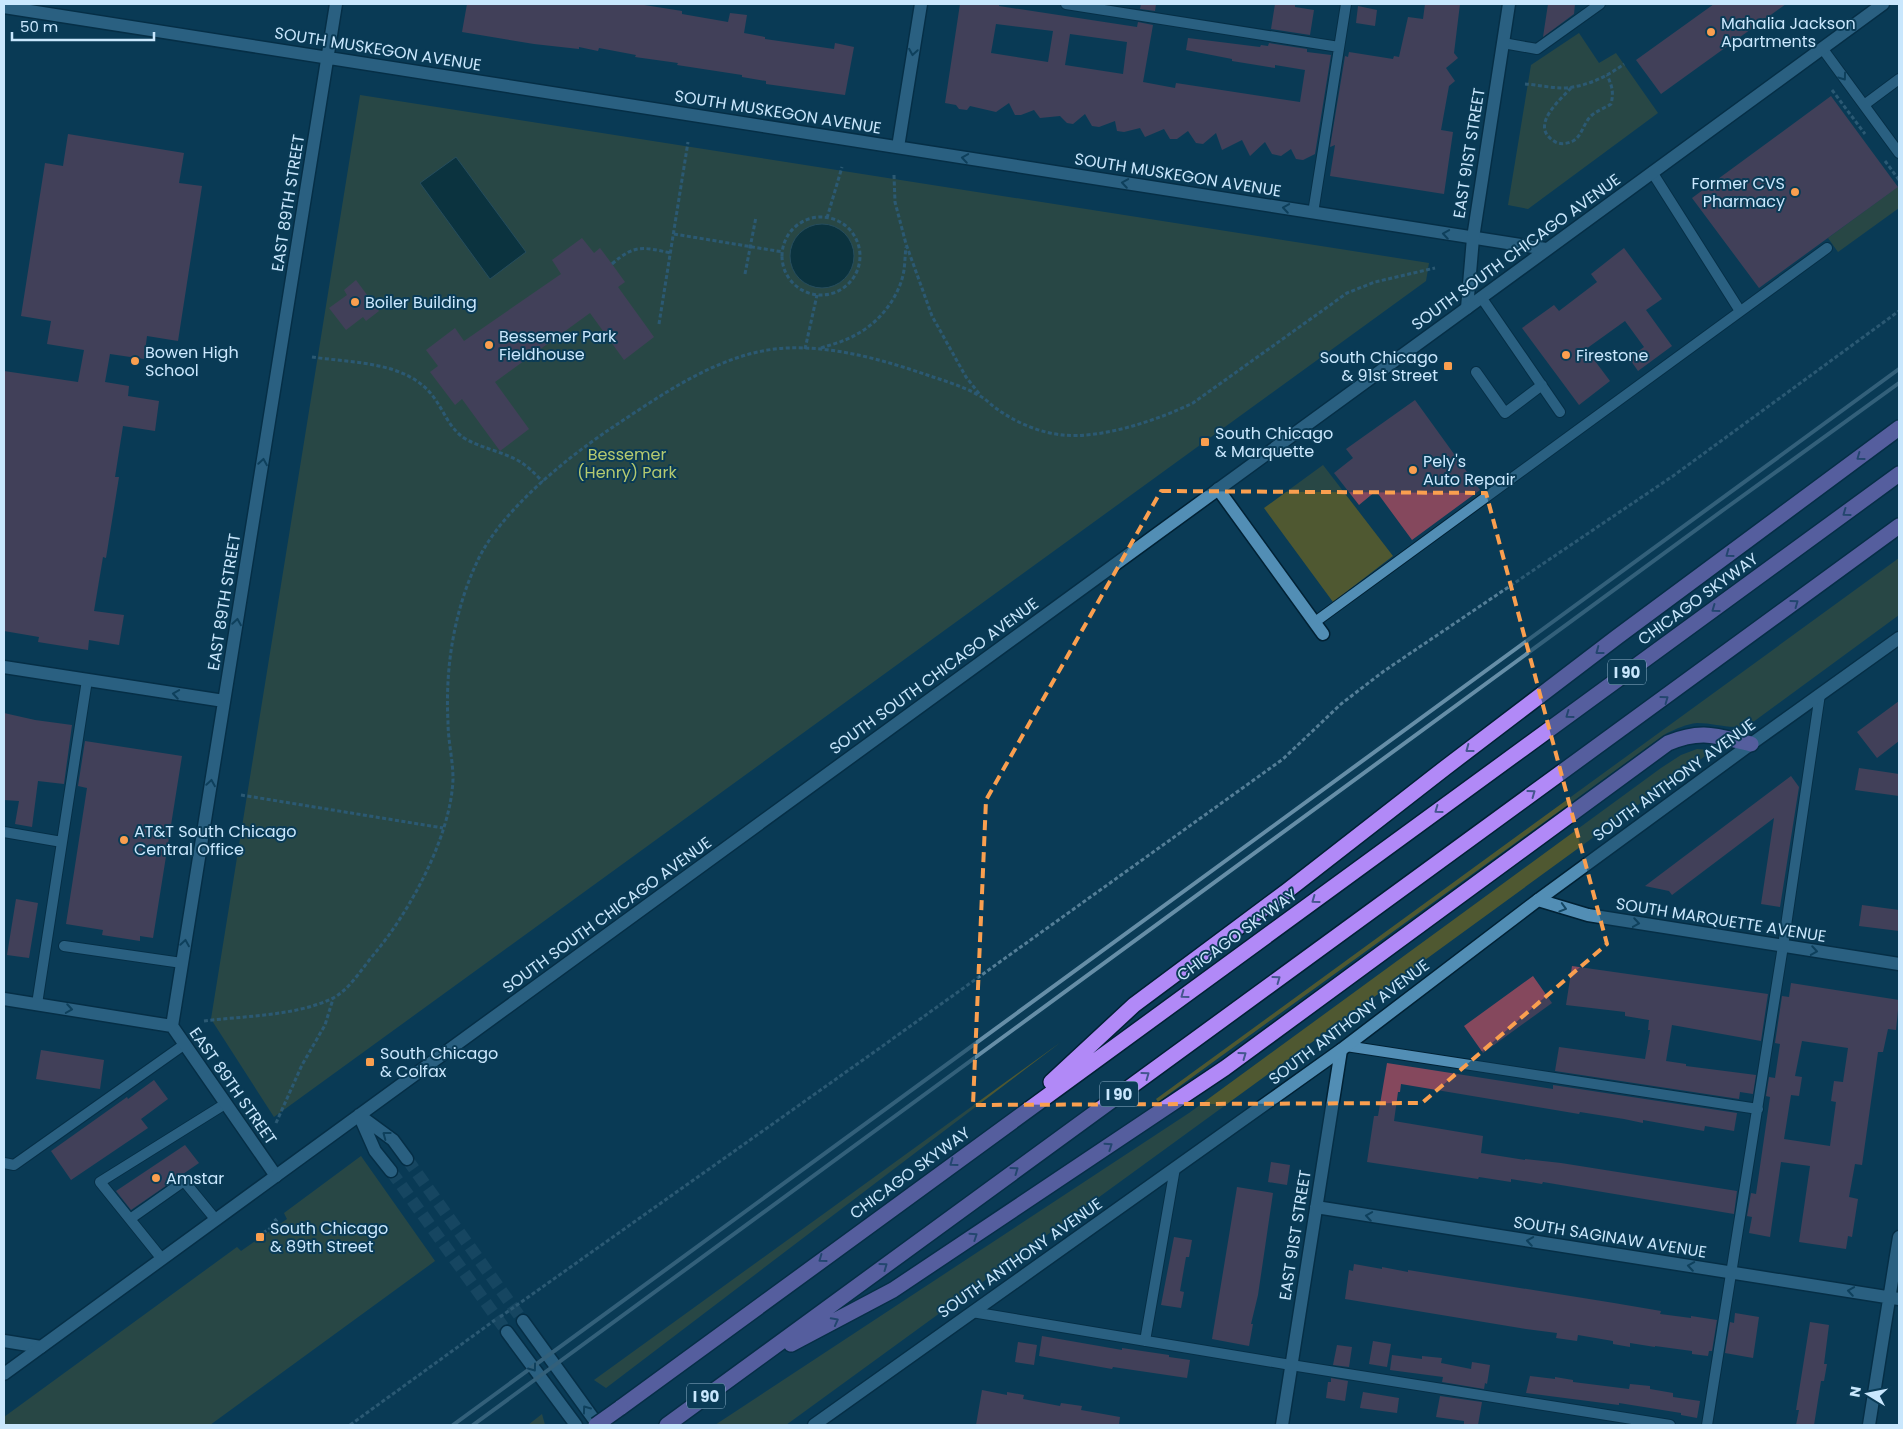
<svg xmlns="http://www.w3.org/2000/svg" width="1903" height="1429" viewBox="0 0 1903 1429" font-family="Poppins,sans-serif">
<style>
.green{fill:#4f5831}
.water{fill:#0f2a25;stroke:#476366}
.building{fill:#85485d;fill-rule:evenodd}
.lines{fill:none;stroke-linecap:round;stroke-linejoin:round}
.secondary-tunnel{stroke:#27556f;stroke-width:12;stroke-dasharray:12 6;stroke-linecap:butt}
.service-casing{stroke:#012134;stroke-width:12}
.minor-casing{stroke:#012134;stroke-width:15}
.tertiary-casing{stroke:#012134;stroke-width:15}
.secondary-casing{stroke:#012134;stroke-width:15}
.motorway-casing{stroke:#012134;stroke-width:18}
.path{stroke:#547e97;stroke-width:3;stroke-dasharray:4 2.5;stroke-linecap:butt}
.service{stroke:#528eb5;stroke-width:10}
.minor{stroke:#528eb5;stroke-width:12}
.tertiary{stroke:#528eb5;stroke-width:12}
.secondary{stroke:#528eb5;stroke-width:12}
.motorway{stroke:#b189f7;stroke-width:15}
.rail{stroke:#668ea7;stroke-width:4}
.motorway-bridge-casing{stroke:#012134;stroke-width:18;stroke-linecap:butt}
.motorway-bridge{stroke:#b189f7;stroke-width:15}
.oneway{stroke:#154764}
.oneway2{stroke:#44568e}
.marked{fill:none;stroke:#fa9f4f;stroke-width:4;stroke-dasharray:10 6;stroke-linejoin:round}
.poi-dot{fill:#fa9f4f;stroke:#0a3b56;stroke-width:2}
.labels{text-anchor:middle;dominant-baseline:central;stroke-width:4;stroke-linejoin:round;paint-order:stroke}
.shield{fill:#0a3b56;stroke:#90b3cb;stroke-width:1}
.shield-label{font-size:15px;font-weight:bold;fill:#c9e7fd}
.poi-label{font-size:16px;fill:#c9e7fd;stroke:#0a3b56;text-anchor:start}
.street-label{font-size:16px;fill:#c9e7fd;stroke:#0a3b56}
.park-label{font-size:16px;fill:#b5c96f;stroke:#0a3b56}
</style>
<rect width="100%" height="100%" fill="#0a3b56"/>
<path class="green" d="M1579 33 1599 63 1616 53 1658 113 1528 209 1508 205 1531 65Z
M360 95 1429 263 1426 281 274 1117 211 1019Z
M1899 186V208L1838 252 1828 238Z
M1323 465 1393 556 1333 602 1264 508Z
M1899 558V615L1749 725C1730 730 1716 723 1697 723 1686 724 1676 729 1667 733L1158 1102 1156 1099Z
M1697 749 1712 750V751L786 1425H715L1189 1113 1661 768 1681 755Z
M1061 1042 606 1388 594 1380Z
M361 1156 435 1261 210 1425H4V1417L237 1247 241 1251 287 1219 284 1213Z
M542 1414 545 1425H528Z"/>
<path class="water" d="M456 157 526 252 490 279 420 183Z
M790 256a32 32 0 1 1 64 0a32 32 0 1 1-64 0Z"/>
<path class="building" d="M467 4H638L682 11V14L728 22 730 13 747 15 744 33 765 37V39L834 49 835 43 854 47 845 95 766 84V81L742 77V75L677 65 678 63 635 57 636 55 599 48 598 51 579 47V49L534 44 462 32Z
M960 4H999V6L1137 27 1138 22 1153 25 1143 82 1175 88 1176 83 1300 102 1305 70 1275 65V68L1232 61V59L1186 50 1188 38 1260 47 1261 45 1268 46 1269 43 1307 49V52L1331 55 1315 154 1303 160 1296 159 1291 149 1281 156 1272 154 1265 142 1250 156 1242 140 1222 150 1216 133 1203 144 1196 143 1188 131 1177 139H1170L1164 129 1145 137 1140 128 1124 132 1117 131 1115 121 1099 127 1092 126 1085 114 1073 124 1067 123 1060 116 1040 118 1034 110 1021 115H1015L1009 103 996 112 970 106 967 110 959 109 956 105 945 103ZM996 24 1053 31 1048 62 991 53ZM1070 34 1127 42 1123 74 1065 65Z
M1141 4H1156L1155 11 1140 9Z
M1275 4H1295V7L1314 10 1310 35 1271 29Z
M1425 4H1460L1454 53 1458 58 1446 68 1455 81 1449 86 1441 130 1453 132 1444 194 1330 176 1335 145 1330 147 1345 56 1348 57 1349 52 1393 59 1394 56 1399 57 1408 17 1423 19Z
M1548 4H1575L1574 14 1543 37Z
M1714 4H1786L1661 94 1636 60Z
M1358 6 1377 10 1375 26 1356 23Z
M1831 96 1898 187 1759 288 1692 198Z
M68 134 184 153 179 183 202 186 178 341 147 336 144 359 110 354 105 382 129 386 128 396 159 401 155 431 123 426 115 477H119L106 558 103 557 94 611 124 615 119 645 89 640 88 650 38 642 39 637 4 631V371L78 382 84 350 47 344 51 321 21 316 45 163 63 166Z
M582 238 594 253 600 248 612 264 625 282 618 287 654 337 624 360 590 313 495 382 529 429 500 451 462 399 455 405 430 372 438 366 426 350 455 328 464 341 561 274 552 260Z
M1624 248 1662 299 1646 310 1672 346 1638 371 1629 358 1644 347 1625 321 1586 349 1610 381 1579 405 1522 328 1554 305 1559 311 1597 282 1591 274Z
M356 280 379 311 366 321 363 317 346 330 329 308 347 295 344 290Z
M1415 400 1480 490 1412 540 1376 491 1359 505 1334 473 1353 458 1346 449Z
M1899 701V741L1877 758 1857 732Z
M4 713 35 720 72 725 64 784 38 781 32 827 15 824 19 801 4 800Z
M85 741 182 756 153 938 140 936V941L102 935 103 930 66 924 87 788 78 786Z
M1859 768 1899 774V796L1855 790Z
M1791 776 1799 787 1780 907 1761 904 1774 818 1672 895 1669 891 1645 886Z
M16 899 38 903 29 958 7 955Z
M1862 905 1899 910V931L1859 926Z
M1572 966 1768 994 1761 1041 1672 1025 1666 1061 1686 1064V1066L1756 1075 1753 1094 1740 1092 1739 1099 1555 1071 1559 1047 1645 1059 1650 1030H1648L1649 1020 1625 1016V1012L1566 1005Z
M1533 976 1552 1003 1483 1053 1464 1026Z
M1791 983 1899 1000 1896 1030 1888 1029 1883 1052H1878L1862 1165 1855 1164 1849 1197 1858 1199 1852 1237 1848 1236 1846 1249 1799 1242 1810 1166 1781 1162 1770 1237 1749 1233 1752 1217 1747 1216 1751 1193 1756 1194 1770 1097 1766 1096 1769 1077 1775 1078 1780 1044 1775 1043 1782 996 1789 997ZM1802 1041 1848 1048 1843 1082 1834 1081 1831 1101 1836 1102 1830 1146 1784 1139 1791 1095 1799 1096 1802 1077 1795 1076Z
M41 1050 104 1060 100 1089 36 1079Z
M1387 1063 1553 1089V1085L1737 1113 1734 1131 1705 1126 1704 1131 1643 1120V1123L1624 1119 1580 1112 1579 1114 1401 1084 1400 1092H1398L1394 1121 1483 1136 1481 1153 1525 1160V1159L1561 1163 1737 1191 1734 1214 1543 1182 1542 1184 1511 1179V1182L1479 1177 1478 1179 1367 1162 1374 1116H1378Z
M154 1080 168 1099 141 1119 148 1128 71 1180 51 1151 127 1097 128 1099Z
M185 1145 199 1163 131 1210 116 1191Z
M1271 1162 1290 1165 1287 1185 1268 1182Z
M1237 1187 1273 1193 1258 1295 1251 1324H1253L1249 1346 1212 1339Z
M1174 1237 1192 1240 1189 1257H1186L1180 1291 1184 1292 1181 1308 1161 1305Z
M1354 1264 1382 1269V1267L1408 1272V1270L1614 1303 1661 1311 1660 1314 1691 1318V1316L1717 1320 1712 1351H1709L1708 1356 1692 1354V1351L1655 1346V1347L1630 1343V1347L1613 1344V1341L1578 1335 1577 1341 1556 1338 1557 1333 1526 1329 1345 1299 1349 1270 1353 1271Z
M1735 1313 1759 1317 1753 1358 1725 1353 1730 1322 1734 1323Z
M1810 1322 1829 1325 1824 1364H1827L1824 1381H1821L1814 1425H1796L1799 1410H1796Z
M1042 1336 1122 1350V1348L1169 1355V1357L1190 1360 1187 1378 1113 1367 1112 1369 1039 1356Z
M1373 1341 1391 1344 1387 1367 1369 1364Z
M1018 1342 1037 1345 1034 1365 1015 1362Z
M1337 1345 1352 1347 1349 1367 1333 1365Z
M1392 1355 1422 1359V1356L1442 1358 1441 1363 1471 1369 1472 1362 1490 1365 1487 1384 1485 1383 1484 1389 1442 1382 1443 1377 1390 1370Z
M1530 1376 1555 1379V1377L1573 1380V1382L1629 1389 1630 1384 1650 1386V1389L1673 1393V1397L1700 1401 1697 1418 1681 1415V1413L1619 1403V1405L1526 1393Z
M1331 1378 1348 1381 1345 1401 1326 1398 1328 1382H1331Z
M982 1390 1007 1395V1392L1024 1395 1023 1399 1060 1406 1061 1403 1082 1406 1081 1410 1120 1417 1119 1425H976Z
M1363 1392 1399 1398 1397 1413 1360 1408Z
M1440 1396 1482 1402 1478 1425H1464V1421L1436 1417Z"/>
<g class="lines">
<path class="secondary-tunnel" d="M407 1159 523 1321
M391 1171 507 1332"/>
<g class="service-casing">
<path id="service" d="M1066 4 1339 47
M1503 43 1537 49 1600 4
M1822 48 1899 153
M1864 105 1899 79
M1652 172 1740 311
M1313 213 1346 4
M1481 297 1560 412
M1476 372 1505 413 1542 385
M1315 622 1827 248
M4 832 62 842
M64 946 182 963
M37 1004 87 680
M1346 1046 1758 1109
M4 1163 14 1165 185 1044
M130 1219 184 1181 216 1220
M162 1259 100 1182 225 1104
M972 1312 1291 1365 1670 1425
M1145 1341 1175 1168
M1707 1425 1783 946 1820 694"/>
</g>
<g class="minor-casing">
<path id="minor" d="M4 7 1546 249
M898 147 921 4
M1218 489 1323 634
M4 667 224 701
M1538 900 1588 915 1899 964
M4 999 172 1026
M276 1176 172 1026 336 4
M1316 1207 1899 1299
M4 1341 41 1347
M1282 1425 1341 1050
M1869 1425 1899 1237"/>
</g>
<g class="tertiary-casing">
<path id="tertiary" d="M1467 308 1473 238 1509 4
M814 1425 1341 1050 1538 900 1751 744 1899 638"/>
</g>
<g class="secondary-casing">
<path id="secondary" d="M359 1115 393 1140 407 1159
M360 1117 375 1151 391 1171
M523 1321 598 1425
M507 1332 576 1425
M4 1374 1467 308 1883 4"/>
</g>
<g class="motorway-casing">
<path id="motorway" d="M1051 1082 1134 1005 1287 891 1445 768 1617 637 1899 428
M791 1344 893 1290 1225 1068 1668 743C1702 729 1716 736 1751 744
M620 1408 1899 474
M667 1425 1899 526"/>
</g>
<path class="path" d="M1525 84C1540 85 1559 90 1573 87 1592 84 1609 75 1624 64
M1571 88C1560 100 1529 126 1554 141 1559 145 1567 144 1573 141 1582 136 1583 124 1591 116 1596 111 1605 108 1611 104 1614 92 1612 86 1607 75
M1832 90 1865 134
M1885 161 1899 180
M894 175 895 202 906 244 932 316 966 377 981 396
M782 256a39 39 0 1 1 78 0a39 39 0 1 1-78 0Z
M827 218 842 167
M674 234 783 252
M612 264C635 244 642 247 671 253
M745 274 756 217
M659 324 688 142
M821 348C833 344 846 341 857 334 880 322 900 296 904 270 905 263 905 255 906 247
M805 349 817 295
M312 357C352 363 405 361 432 395 444 410 448 427 464 438 481 448 500 451 517 460 527 465 535 474 543 482
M241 795 443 828
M204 1021C243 1016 295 1016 331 999 349 991 362 968 375 953 410 911 451 836 453 779 453 760 448 741 448 722 445 668 454 611 477 562 499 513 563 461 607 431 660 396 721 351 787 348 837 346 887 361 933 377 949 382 966 388 980 396 986 399 991 405 997 409 1015 422 1040 433 1063 435 1102 439 1158 420 1193 403L1347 293 1375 282 1435 268
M276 1123 302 1065 325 1025 333 999
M263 1233 278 1223 274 1218
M500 1317 870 1055 1283 759 1341 704 1384 671 1673 476 1899 311
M350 1425 495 1320"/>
<use href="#service" class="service"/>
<use href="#minor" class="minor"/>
<use href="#tertiary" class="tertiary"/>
<use href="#secondary" class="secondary"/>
<use href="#motorway" class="motorway"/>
<path class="rail" d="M453 1425 1899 369
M473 1425 1726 508 1899 383"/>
<g class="motorway-bridge-casing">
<path id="motorway-bridge" d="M596 1425 620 1408"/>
</g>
<use href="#motorway-bridge" class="motorway-bridge"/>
</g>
<defs><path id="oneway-chevron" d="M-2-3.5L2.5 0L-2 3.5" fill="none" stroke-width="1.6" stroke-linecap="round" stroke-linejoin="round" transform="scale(1.25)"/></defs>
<g class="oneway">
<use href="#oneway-chevron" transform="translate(913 52) rotate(99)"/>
<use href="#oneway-chevron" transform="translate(1843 77) rotate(54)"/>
<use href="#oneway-chevron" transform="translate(965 158) rotate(-171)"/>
<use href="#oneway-chevron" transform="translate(1125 183) rotate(-171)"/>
<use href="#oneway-chevron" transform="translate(1286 208) rotate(-171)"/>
<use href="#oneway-chevron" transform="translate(1446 234) rotate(-171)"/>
<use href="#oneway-chevron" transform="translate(263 462) rotate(-81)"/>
<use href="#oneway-chevron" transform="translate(237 622) rotate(-81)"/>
<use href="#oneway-chevron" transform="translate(176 694) rotate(-171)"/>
<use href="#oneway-chevron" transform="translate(211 783) rotate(-81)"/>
<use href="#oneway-chevron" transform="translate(1563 908) rotate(16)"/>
<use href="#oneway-chevron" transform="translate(1636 923) rotate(9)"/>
<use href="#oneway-chevron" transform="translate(185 943) rotate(-81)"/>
<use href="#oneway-chevron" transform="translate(1814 951) rotate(9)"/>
<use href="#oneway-chevron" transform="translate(69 1009) rotate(9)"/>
<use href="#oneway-chevron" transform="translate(386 1135) rotate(-143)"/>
<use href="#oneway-chevron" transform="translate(1369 1216) rotate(-171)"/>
<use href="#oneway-chevron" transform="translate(1530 1241) rotate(-171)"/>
<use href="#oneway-chevron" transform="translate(1691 1266) rotate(-171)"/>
<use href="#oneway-chevron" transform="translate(1851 1291) rotate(-171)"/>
<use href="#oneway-chevron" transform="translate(533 1368) rotate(54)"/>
<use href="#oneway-chevron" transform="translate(586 1409) rotate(-126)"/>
</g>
<g class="oneway2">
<use href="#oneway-chevron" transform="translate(1860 457) rotate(144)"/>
<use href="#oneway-chevron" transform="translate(1846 513) rotate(144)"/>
<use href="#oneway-chevron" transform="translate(1729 554) rotate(144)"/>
<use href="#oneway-chevron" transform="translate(1795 603) rotate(-36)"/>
<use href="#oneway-chevron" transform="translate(1715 609) rotate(144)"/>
<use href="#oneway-chevron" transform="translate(1599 651) rotate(143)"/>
<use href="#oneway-chevron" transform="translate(1665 699) rotate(-36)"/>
<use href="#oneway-chevron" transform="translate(1569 715) rotate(144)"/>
<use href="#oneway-chevron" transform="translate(1469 749) rotate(143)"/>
<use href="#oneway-chevron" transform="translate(1532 793) rotate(-36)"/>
<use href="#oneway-chevron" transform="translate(1438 810) rotate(144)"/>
<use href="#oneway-chevron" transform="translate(1315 900) rotate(144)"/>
<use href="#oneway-chevron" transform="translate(1277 979) rotate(-36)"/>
<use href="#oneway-chevron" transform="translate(1184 995) rotate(144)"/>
<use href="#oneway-chevron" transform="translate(1243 1055) rotate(-36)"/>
<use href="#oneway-chevron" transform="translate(1146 1075) rotate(-36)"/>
<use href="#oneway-chevron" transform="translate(1109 1146) rotate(-34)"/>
<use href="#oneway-chevron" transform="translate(953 1163) rotate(144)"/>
<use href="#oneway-chevron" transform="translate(1015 1170) rotate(-36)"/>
<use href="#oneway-chevron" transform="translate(974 1236) rotate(-34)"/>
<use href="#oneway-chevron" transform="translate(822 1259) rotate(144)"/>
<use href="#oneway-chevron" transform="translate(884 1266) rotate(-36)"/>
<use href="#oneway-chevron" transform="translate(835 1321) rotate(-28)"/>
</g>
<path d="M0 0H1903V1429H0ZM1161 491 1486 493 1607 944 1422 1103 973 1105 986 800Z" fill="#0a3b56" fill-opacity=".55" fill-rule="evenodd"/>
<path class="marked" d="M1161 491 1486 493 1607 944 1422 1103 973 1105 986 800Z"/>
<g class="poi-dot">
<circle cx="1711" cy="32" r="5"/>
<circle cx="1795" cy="192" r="5"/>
<circle cx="355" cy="302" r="5"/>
<circle cx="489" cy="345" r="5"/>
<circle cx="1566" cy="355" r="5"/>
<circle cx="135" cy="361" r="5"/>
<rect x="1443" y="361" width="10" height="10" rx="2.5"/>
<rect x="1200" y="437" width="10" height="10" rx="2.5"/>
<circle cx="1413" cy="470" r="5"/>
<circle cx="124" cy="840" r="5"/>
<rect x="365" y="1057" width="10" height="10" rx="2.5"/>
<circle cx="156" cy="1178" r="5"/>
<rect x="255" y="1232" width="10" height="10" rx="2.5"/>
</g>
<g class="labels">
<g class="shield">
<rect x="1608" y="659.5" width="38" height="25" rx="4"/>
<rect x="1100" y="1081.5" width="38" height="25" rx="4"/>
<rect x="687" y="1383.5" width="38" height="25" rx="4"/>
</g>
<g class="shield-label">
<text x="1627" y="672">I 90</text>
<text x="1119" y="1094">I 90</text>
<text x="706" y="1396">I 90</text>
</g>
<g class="poi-label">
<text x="1721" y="23">Mahalia Jackson<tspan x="1721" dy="18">Apartments</tspan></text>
<text x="1785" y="183" text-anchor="end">Former CVS<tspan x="1785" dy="18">Pharmacy</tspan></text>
<text x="365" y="302">Boiler Building</text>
<text x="499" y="336">Bessemer Park<tspan x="499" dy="18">Fieldhouse</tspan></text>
<text x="145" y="352">Bowen High<tspan x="145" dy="18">School</tspan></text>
<text x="1576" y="355">Firestone</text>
<text x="1438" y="357" text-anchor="end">South Chicago<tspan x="1438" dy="18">&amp; 91st Street</tspan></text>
<text x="1215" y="433">South Chicago<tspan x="1215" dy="18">&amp; Marquette</tspan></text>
<text x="1423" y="461">Pely's<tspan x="1423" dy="18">Auto Repair</tspan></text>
<text x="134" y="831">AT&amp;T South Chicago<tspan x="134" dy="18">Central Office</tspan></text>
<text x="380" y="1053">South Chicago<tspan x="380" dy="18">&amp; Colfax</tspan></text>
<text x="166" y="1178">Amstar</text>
<text x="270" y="1228">South Chicago<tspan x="270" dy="18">&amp; 89th Street</tspan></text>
</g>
<g class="street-label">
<text transform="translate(378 49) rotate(9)">SOUTH MUSKEGON AVENUE</text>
<text transform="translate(778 112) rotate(9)">SOUTH MUSKEGON AVENUE</text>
<text transform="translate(1469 153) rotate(-81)">EAST 91ST STREET</text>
<text transform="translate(1178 175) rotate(9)">SOUTH MUSKEGON AVENUE</text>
<text transform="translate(288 203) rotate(-81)">EAST 89TH STREET</text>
<text transform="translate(1516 252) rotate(-36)">SOUTH SOUTH CHICAGO AVENUE</text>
<text transform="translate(1698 599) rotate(-36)">CHICAGO SKYWAY</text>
<text transform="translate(224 602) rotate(-81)">EAST 89TH STREET</text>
<text transform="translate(934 676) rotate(-36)">SOUTH SOUTH CHICAGO AVENUE</text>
<text transform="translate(1674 780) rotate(-36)">SOUTH ANTHONY AVENUE</text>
<text transform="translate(607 915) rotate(-36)">SOUTH SOUTH CHICAGO AVENUE</text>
<text transform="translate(1721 920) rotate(9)">SOUTH MARQUETTE AVENUE</text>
<text transform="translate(1237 935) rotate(-36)">CHICAGO SKYWAY</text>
<text transform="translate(1349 1022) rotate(-37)">SOUTH ANTHONY AVENUE</text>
<text transform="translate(233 1086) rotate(55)">EAST 89TH STREET</text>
<text transform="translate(910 1173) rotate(-36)">CHICAGO SKYWAY</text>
<text transform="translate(1295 1235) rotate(-81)">EAST 91ST STREET</text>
<text transform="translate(1610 1237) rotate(9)">SOUTH SAGINAW AVENUE</text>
<text transform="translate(1020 1258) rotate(-35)">SOUTH ANTHONY AVENUE</text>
</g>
<g class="park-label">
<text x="627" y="454">Bessemer<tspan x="627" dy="18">(Henry) Park</tspan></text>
</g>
</g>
<rect width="1903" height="1429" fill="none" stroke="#c9e7fd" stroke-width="10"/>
<g transform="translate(1868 1394) rotate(280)" stroke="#0a3b56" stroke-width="4" paint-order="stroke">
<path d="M0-4L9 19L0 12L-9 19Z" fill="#c9e7fd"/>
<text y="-8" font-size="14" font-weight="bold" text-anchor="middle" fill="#c9e7fd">N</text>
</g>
<path d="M12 32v8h142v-8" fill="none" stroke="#c9e7fd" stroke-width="2.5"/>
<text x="20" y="32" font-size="15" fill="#c9e7fd" stroke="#0a3b56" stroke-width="4" paint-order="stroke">50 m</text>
</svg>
